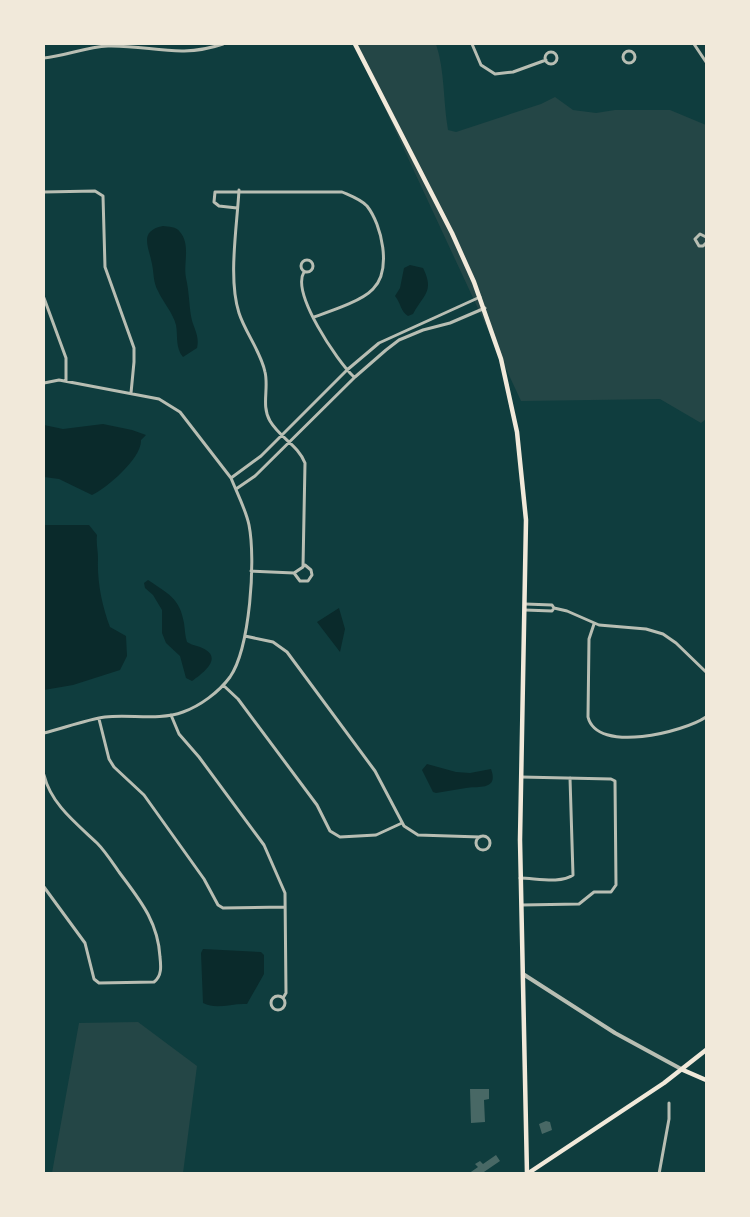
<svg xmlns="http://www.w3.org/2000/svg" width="750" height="1217" viewBox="0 0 750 1217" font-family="'IBM Plex Sans',sans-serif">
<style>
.green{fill:#244646}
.water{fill:#0a2a2b}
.building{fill:#486865}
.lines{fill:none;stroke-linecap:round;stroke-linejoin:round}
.minor{stroke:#b8beb3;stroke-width:3}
.tertiary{stroke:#b8beb3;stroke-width:4}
.secondary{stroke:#f1e9da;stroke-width:4.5}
.primary{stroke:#f1e9da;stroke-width:4.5}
</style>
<rect width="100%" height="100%" fill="#0f3d3e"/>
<path class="green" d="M355 44H436C445 71 443 101 448 130L456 132 541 104 555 97 573 110 596 113 615 110H670L706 125V419L701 423 660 399 521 401Z
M138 1022 197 1066 183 1173H52L79 1023Z"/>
<path class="water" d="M163 226C169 227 176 226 180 232 191 245 183 264 186 278 189 291 189 303 191 316 193 328 200 335 197 348L183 357C175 348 178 335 176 325 173 313 163 302 158 291 153 282 154 273 152 264 149 247 138 231 163 226Z
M410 265 423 268C435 292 423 295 413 314L408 316C400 311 401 303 395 296L400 288 404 268Z
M103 424 132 430 146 435 141 440C142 458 107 488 92 495L59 479 44 477V425L63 429Z
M44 525H89L97 535C96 544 98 550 98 559 97 581 102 606 110 627L126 636 127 656 120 670 73 685 44 690Z
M148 580C167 593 180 598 184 623 185 630 185 636 187 642 193 646 201 646 206 650 222 660 200 675 192 681L186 678 180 656 166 643 162 633V610L153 595 145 588 144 583Z
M339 608 345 629 340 652 317 622Z
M427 764 456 772 470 773 491 769C499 791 478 786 466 788 456 790 446 791 436 793L433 792 422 770Z
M203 949 261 952 264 955V974L247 1004C231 1003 217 1010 203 1003L201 953Z"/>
<path class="building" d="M470 1089H489V1099L484 1100 485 1122 471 1123Z
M546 1121 550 1122 552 1130 542 1134 539 1124Z
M496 1155 500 1161 481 1174H468L478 1167 475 1164 480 1161 483 1164Z"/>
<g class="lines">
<path class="minor" d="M472 44 481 65 495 74 513 72 546 60
M694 44 706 62
M623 57a6 6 0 1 1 12 0a6 6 0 1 1-12 0Z
M545 58a6 6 0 1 1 12 0a6 6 0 1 1-12 0Z
M44 58C65 56 86 47 108 46 151 45 179 59 223 44
M239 190C237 227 228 279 239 313 245 332 261 352 265 372 269 388 261 406 270 421 280 438 298 445 305 463L303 567 294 573 251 571
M44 192 95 191 103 196 105 267 134 348V362L131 393
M237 208 219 206 214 202 215 192H342C351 196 360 199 367 206 382 225 392 270 373 289 362 301 331 311 314 317
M706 237 700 234 695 239 699 246H703L706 243
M301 266a6 6 0 1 1 12 0a6 6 0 1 1-12 0Z
M304 272C291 293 337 361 354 377
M44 298 66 358V381
M44 383 59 380 159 399 180 412 231 478C237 493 246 510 249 525 256 560 250 648 230 677 219 692 200 706 183 712 159 721 130 714 105 717 85 720 64 728 44 733
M231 478 261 456 347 370 379 343 480 297
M236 489 255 476 355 377 386 350 399 340 423 330 450 323 485 308
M294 573 300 581H308L312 575 311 570 305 565
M525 604 552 605 554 608 567 611 599 625 646 629 663 634 676 643 706 672
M525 610 552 611 554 608
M594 624 589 639 588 717C597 754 684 732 706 717
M245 636 273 642 287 652 375 771 404 826 418 835 480 837
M223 685 238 699 317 805 330 831 340 837 376 835 402 823
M171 715 179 734 199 757 264 845 285 893 286 993 283 998
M99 719 109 759 114 767 144 795 204 879 218 905 223 908 285 907
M44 775C51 804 76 823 97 843 105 851 112 862 119 872 139 899 158 921 160 957 161 966 162 976 154 982L99 983 94 979 85 943 44 887
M521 777 611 779 615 781 616 885 611 892H594L579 904 522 905
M476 843a7 7 0 1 1 14 0a7 7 0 1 1-14 0Z
M520 878C535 878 561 884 573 875L570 778
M271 1003a7 7 0 1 1 14 0a7 7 0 1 1-14 0Z
M659 1174 669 1119V1103"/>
<path class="tertiary" d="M523 974 615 1033 683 1070"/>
<path class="secondary" d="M355 44 452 233 474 282 501 359 517 432 526 520 520 840 527 1174
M683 1070 706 1080"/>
<path class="primary" d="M527 1174 664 1083 706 1050"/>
</g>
<rect width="750" height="1217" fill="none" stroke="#f1e9da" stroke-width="90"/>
</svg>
